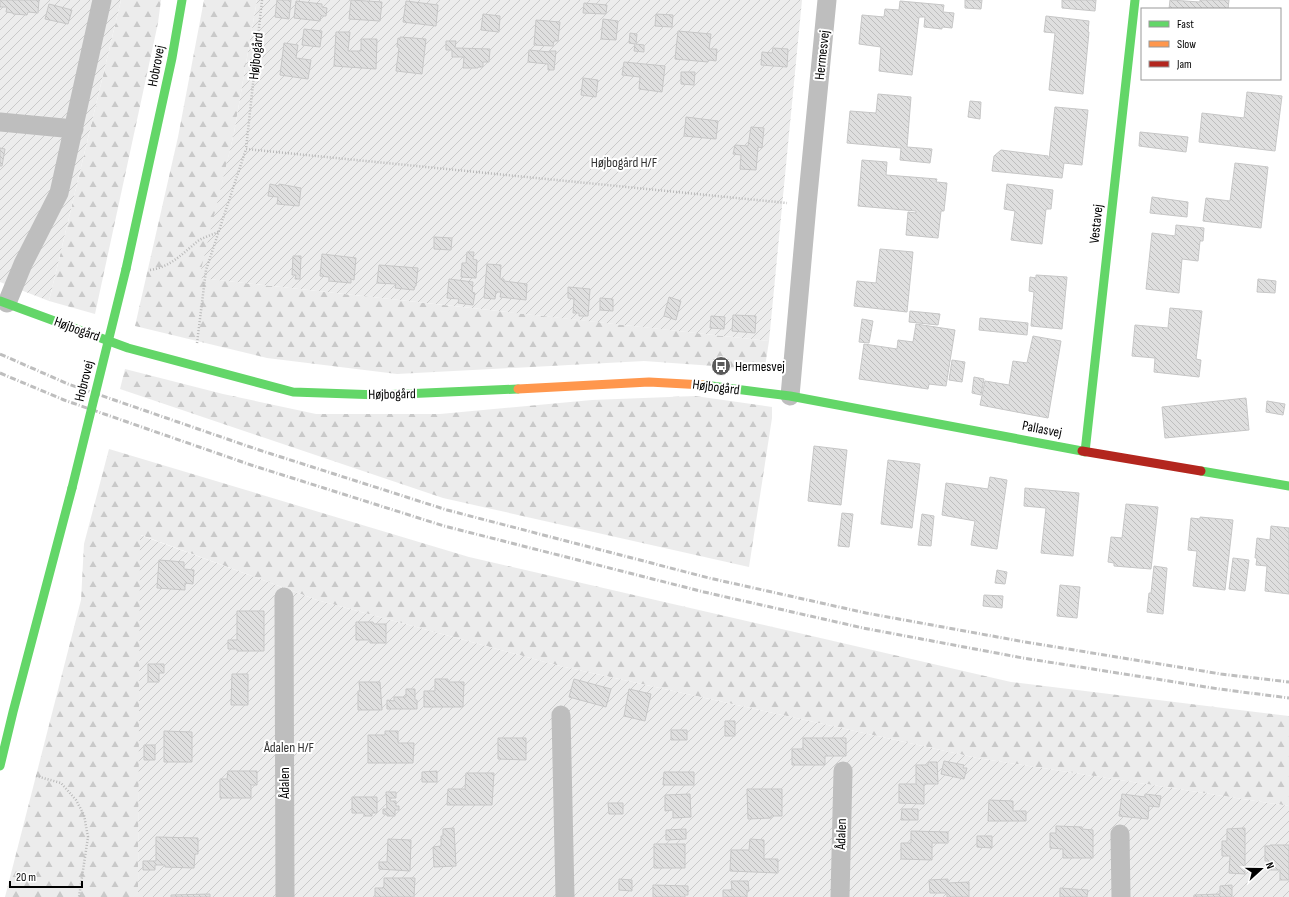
<svg xmlns="http://www.w3.org/2000/svg" width="1289" height="897" viewBox="0 0 1289 897" font-family="'Sofia Sans Condensed',sans-serif">
<style>
.forest{fill:url(#forest-firs)}
.garden{fill:url(#garden-furrows)}
.building{fill:url(#building-back-hatch);stroke:#c7c7c7}
.lines{fill:none;stroke-linecap:round;stroke-linejoin:round}
.path{stroke:#b9b9b9;stroke-width:2.5;stroke-dasharray:1 2;stroke-linecap:butt}
.street{stroke:#bebebe;stroke-width:19}
.fast{stroke:#63d668;stroke-width:9}
.slow{stroke:#ff974d;stroke-width:9}
.jam{stroke:#b3261e;stroke-width:9}
.rail{stroke:#bebebe;stroke-width:3;stroke-dasharray:6 2 1 2;stroke-linecap:butt}
.fast-bridge{stroke:#63d668;stroke-width:9}
.labels{text-anchor:middle;dominant-baseline:central;stroke-width:4;stroke-linejoin:round;paint-order:stroke}
.street-label{font-size:14px;fill:#000;stroke:#fff}
.park-label{font-size:14px;fill:#333;stroke:#fff}
.poi-label{font-size:14px;fill:#000;stroke:#fff;text-anchor:start}
</style>
<defs>
<pattern id="forest-firs" width="22" height="20" patternUnits="userSpaceOnUse"><rect width="22" height="20" fill="#ececec"/><path d="M5 1l3.5 6h-7zM16 11l3.5 6h-7z" fill="#c9c9c9"/></pattern>
<pattern id="garden-furrows" width="10" height="10" patternUnits="userSpaceOnUse"><rect width="10" height="10" fill="#ececec"/><path d="M-1 1l2-2M0 10L10 0M9 11l2-2" fill="none" stroke="#c9c9c9"/></pattern>
<pattern id="building-back-hatch" width="6" height="6" patternUnits="userSpaceOnUse"><rect width="6" height="6" fill="#dfdfdf"/><path d="M-1 5l2 2M0 0l6 6M5-1l2 2" fill="none" stroke="#bebebe"/></pattern>
</defs>
<rect width="100%" height="100%" fill="#fff"/>
<path class="forest" d="M121 0H161L158 23 95 314 49 301Z
M204 0H257L234 133 200 278 769 341 764 373 714 366 644 361 397 374 267 358 135 326 178 137Z
M125 369 223 394 316 414H440L592 400 695 396 772 407V418L749 567 443 498 120 389Z
M109 449 469 557 1011 682 1289 716V806L977 758 560 666 317 600 141 535 138 897H5L81 600 84 544Z"/>
<path class="garden" d="M0 0H121L49 301 0 282Z
M257 0H802L769 341 199 278 234 133Z
M140 535 317 600 560 666 977 758 1289 806V897H138Z"/>
<path class="building" d="M0 0H39L38 13 28 12 27 15 13 14V13L6 12 7 7H0Z
M277 0H291L289 19 275 17Z
M351 0 382 2 380 21 349 19Z
M965 0H982L981 9 965 8Z
M1062 0H1096L1095 11 1062 8Z
M1170 0 1200 2V0H1229L1228 9H1169Z
M296 1 322 4V7L327 8 326 16H321L320 21 294 18Z
M406 1 438 5 436 26 403 22Z
M900 1 944 5 943 12 954 13 952 28 942 27V29L924 27 925 17H919L912 75 879 71 881 47 859 44 862 15 884 17 885 9 899 10Z
M584 3 607 5 606 14 583 13Z
M49 4 72 10 68 24 45 19Z
M483 14 500 16 499 32 481 30Z
M656 14 673 15 672 27 655 26Z
M1046 16 1089 21 1088 32H1089L1083 94 1049 90 1055 33 1044 32Z
M603 19 618 21 616 40 601 39Z
M536 20 560 22 558 41H554L553 46 534 45Z
M304 29 322 31 320 47 302 45Z
M678 31 711 34 709 49H717L716 61 709 60 708 62 675 59Z
M336 32H350L348 51H361V39H377L376 69 334 66Z
M630 33 637 34 636 44 644 45V52L634 51 635 44 629 43Z
M400 37 426 39 422 74 396 71 399 48 397 47 398 38 400 39Z
M446 41H456L455 48 490 49 489 62H483V67H478V68H463L464 57H452V50H446Z
M284 43 298 45 296 58 311 60 308 79 280 75Z
M773 48 788 49 787 67 761 65 762 52 772 53Z
M529 50 550 52V51H556L554 70H548V64L528 62Z
M624 62 665 66 662 92 639 89 640 77 622 75Z
M681 72H695L694 85 681 84Z
M583 78 598 80 596 97 581 95Z
M1247 92 1282 96 1275 151 1199 142 1202 113 1244 118Z
M878 94 911 97 907 147 932 149 930 163 900 160 901 148 847 143 850 111 876 113Z
M970 101 981 102 980 119 968 117Z
M1055 107 1088 110 1082 165 1064 163 1062 178 992 171 994 156 1001 150 1048 156V158L1049 159Z
M686 117 718 121 716 139 684 136Z
M751 127 764 128 762 148 758 147 756 170 740 169 741 155 733 154 735 145 748 146Z
M1140 132 1188 137 1186 152 1139 146Z
M0 148 5 149 2 166H0Z
M862 160 887 162 886 175 937 179 936 182 947 183 944 211H941L938 238 906 235 908 212 916 213V211L858 206Z
M1235 163 1268 167 1261 228 1203 221 1206 198 1230 201Z
M270 184 279 186V184L301 188 299 206 277 204 278 197 268 196Z
M1007 184 1053 190 1051 209H1046L1042 244 1011 240 1015 211 1004 209Z
M1152 197 1188 202 1187 217 1150 213Z
M1176 225 1204 228 1203 241H1200L1198 261 1182 259 1179 293 1146 289 1152 233 1175 236Z
M434 237 452 238 451 250 434 249Z
M880 249 913 252 907 312 854 306 857 281 876 283Z
M467 252H474L473 259 477 260 476 278 461 277 462 263H466Z
M322 254 356 258 354 280 351 279V283L329 281V277L320 276Z
M293 256H301L300 279H295L296 275H292Z
M487 264 501 265 500 279H504V281L527 284 526 300 500 297 501 292H496L495 299 484 298Z
M379 265 418 268 416 286H415L414 290 395 288 396 284 377 283Z
M1036 275 1067 277 1062 329 1031 326 1034 292 1029 291 1030 277 1036 278Z
M449 279 473 282 472 292 475 293 473 305 458 303 459 299 447 298Z
M1258 279 1276 281 1275 293 1257 292Z
M568 287 590 289 588 316H579V313H573L574 299 568 298Z
M669 297 681 301 676 320 664 316Z
M600 298 613 299V311L600 310Z
M1170 308 1202 311 1196 359 1201 360 1199 377 1154 372 1155 358 1132 356 1135 325 1168 328Z
M910 311 940 314 938 325 909 322Z
M733 315 756 316 755 333 732 331Z
M711 316 725 317 724 329 710 328Z
M980 318 1028 323 1027 335 979 330Z
M862 319 873 321 869 343 859 342Z
M916 324 955 330 946 386 929 384 928 389 859 379 864 344 897 349 898 340 913 342Z
M1033 336 1061 341 1048 418 980 405 985 381 1009 385 1013 361 1027 363Z
M952 360 965 362 962 382 949 380Z
M974 377 984 379 981 395 972 393Z
M1246 398 1249 430 1165 438 1162 407Z
M1267 401 1285 404 1283 415 1266 412Z
M814 446 847 450 841 505 808 501Z
M888 460 920 464 912 528 881 524Z
M990 477 1007 480 997 549 971 545 975 521 942 515 946 483 988 489Z
M1025 488 1079 493 1073 556 1041 553 1046 508 1024 506Z
M1126 504 1158 507 1151 569 1114 566V563L1108 562 1111 537 1122 538Z
M842 513 853 514 849 547 838 546Z
M922 514 934 516 931 546 918 545Z
M1200 517 1233 520 1225 590 1193 586 1197 551 1188 550 1191 518 1200 519Z
M1271 526 1289 528V594L1265 591 1267 566 1256 565 1257 558H1255L1257 538 1270 540Z
M1233 558 1249 560 1245 591 1229 589Z
M159 560 184 562V569L194 570 193 584 185 583V590L157 588Z
M1154 566 1167 568 1163 614 1147 612 1149 593H1151Z
M997 570 1007 572 1005 584 995 583Z
M1060 585 1080 587 1077 618 1057 616Z
M984 595 1003 596 1002 608 983 606Z
M237 611H264V651H237V649H228V640H237Z
M356 622H373L374 624H386V643H370V640H356Z
M148 664H164V673H159V682H148Z
M232 674H248V705H231Z
M435 679H448V682H464L463 707H424V691H435Z
M574 679 611 689 606 707 569 697Z
M359 682H380L382 710H358V691H360Z
M406 689H415V700H417V709H387V700L394 701V697H406Z
M629 689 651 694 645 721 624 716Z
M725 721H735V736H725Z
M671 730H687V740H671Z
M164 731 192 732V762H164Z
M385 731H398V743H414L413 763H368V735H385Z
M498 738H526V760L498 759Z
M803 738H846V756H825V765H792V749H803Z
M144 745H155V760H144Z
M944 761 964 765 963 768H967L964 779 941 774Z
M928 762H937L938 784H924V804L899 803V784H916V765H928Z
M228 771H257V785H251V798H220V779H227Z
M437 771V782H422V772Z
M664 772H694V785H663Z
M466 773H494L492 805H447L448 789H465Z
M747 789H782V816H771V818L748 819Z
M386 792H396V798H390V801H396V806H399V810H395V816H387V814H383V809H387Z
M690 794 691 817 673 818V810L665 811V795Z
M1122 794 1145 797V794L1161 796 1159 807 1149 806 1148 819 1119 816Z
M352 797H377V813H372V816H364V813H352Z
M989 800 1013 801V811H1026V821H988Z
M608 803H623V814H609Z
M902 809H918V820H901Z
M1056 826 1082 827V829L1093 830V858H1063V849L1050 848V833H1056Z
M454 828 456 866 434 867 433 847 441 846V836H443V829Z
M1245 828V874L1229 873 1230 856H1222V841H1227V829Z
M686 829V839L666 840V830Z
M911 831 948 832V843H932V860L901 859V843H911Z
M977 836H992V848L977 847Z
M156 837 198 838V854H195L194 868 165 867V865H155V870H143V861H156Z
M388 839 411 840 410 871 379 869V862H387Z
M750 839 764 840V859H778V873L730 871 731 850H749Z
M654 844H685V868H654Z
M1270 845H1289V880H1280V870H1270L1269 861H1265V846H1270Z
M384 878H415L414 897H375V888H383V887L384 886Z
M619 879 632 880V891L619 890Z
M948 879V883L969 882V897H947V893H930L929 880Z
M731 881H748L749 891H747V897H723V890H732Z
M653 885 688 886V895H685V897H653Z
M1232 885V897H1194V895L1220 894V886Z
M1060 888 1088 890 1087 897H1060Z
M210 894V897H171V895Z"/>
<g class="lines">
<path class="path" d="M262 0 246 149 787 203
M150 270C171 267 183 253 198 241 204 237 212 235 218 232
M197 343 206 270 246 149
M36 776 61 783 76 800 84 815 88 837 79 897"/>
<path class="street" d="M0 122 74 129
M7 303 23 264 59 193 102 0
M790 396 807 205 827 0
M284 597 285 897
M561 715 565 897
M1120 834 1121 897
M840 897 843 771"/>
<path class="fast" d="M126 269 172 58 182 0
M0 301 128 348 293 392 380 395 518 389
M704 385 790 396 1082 451
M1085 452 1135 0
M1201 471 1289 486
M0 766 13 712 72 488"/>
<path class="slow" d="M518 389 649 382 704 385"/>
<path class="jam" d="M1082 451 1201 471"/>
<path class="rail" d="M0 354 68 384 256 449 447 510 709 578 866 613 1025 642 1221 674 1289 682
M0 373 64 400 251 465 444 526 704 592 863 628 1023 658 1219 689 1289 698"/>
<path class="fast-bridge" d="M72 488 126 269"/>
</g>
<defs>
<g id="bus-disc" transform="scale(1)"><circle r="9.5" fill="#595959" stroke="#fff"/><path d="M-5-6H5V4H4V6H2V4H-2V6H-4V4H-5ZM-3.5-4V0h7V-4ZM-3.5 1.2v1.5H-2V1.2ZM2 1.2v1.5H3.5V1.2Z" fill="#fff"/></g>
</defs>
<g fill-rule="evenodd">
<use href="#bus-disc" x="721" y="366"/>
</g>
<g class="labels">
<g class="street-label">
<text transform="translate(822 55) rotate(-84)">Hermesvej</text>
<text transform="translate(256 56) rotate(-84)">Højbogård</text>
<text transform="translate(156 66) rotate(-79)">Hobrovej</text>
<text transform="translate(1096 224) rotate(-84)">Vestavej</text>
<text transform="translate(77 329) rotate(20)">Højbogård</text>
<text transform="translate(84 381) rotate(-76)">Hobrovej</text>
<text transform="translate(716 387) rotate(7)">Højbogård</text>
<text transform="translate(392 394) rotate(-1)">Højbogård</text>
<text transform="translate(1042 429) rotate(11)">Pallasvej</text>
<text transform="translate(284 783) rotate(-90)">Ådalen</text>
<text transform="translate(841 834) rotate(-88)">Ådalen</text>
</g>
<g class="park-label">
<text x="624" y="162">Højbogård H/F</text>
<text x="289" y="747">Ådalen H/F</text>
</g>
<g class="poi-label">
<text x="735" y="366">Hermesvej</text>
</g>
</g>
<rect x="1141" y="8" width="140" height="72" fill="#ffffff" stroke="#999999"/>
<rect x="1149" y="21" width="20" height="6" fill="#63d668" stroke="#999999"/>
<text x="1177" y="28" font-size="12" fill="#000000">Fast</text>
<rect x="1149" y="41" width="20" height="6" fill="#ff974d" stroke="#999999"/>
<text x="1177" y="48" font-size="12" fill="#000000">Slow</text>
<rect x="1149" y="61" width="20" height="6" fill="#b3261e" stroke="#999999"/>
<text x="1177" y="68" font-size="12" fill="#000000">Jam</text>
<g transform="translate(1261 869) rotate(69)" stroke="#ffffff" stroke-width="3" paint-order="stroke">
<path d="M0-3L7 15L0 10L-7 15Z" fill="#000000"/>
<text y="-6" font-size="11" font-weight="bold" text-anchor="middle" fill="#000000">N</text>
</g>
<path d="M10 881v6h72v-6" fill="none" stroke="#000000" stroke-width="2"/>
<text x="16" y="881" font-size="12" fill="#000000" stroke="#ffffff" stroke-width="3" paint-order="stroke">20 m</text>
</svg>
